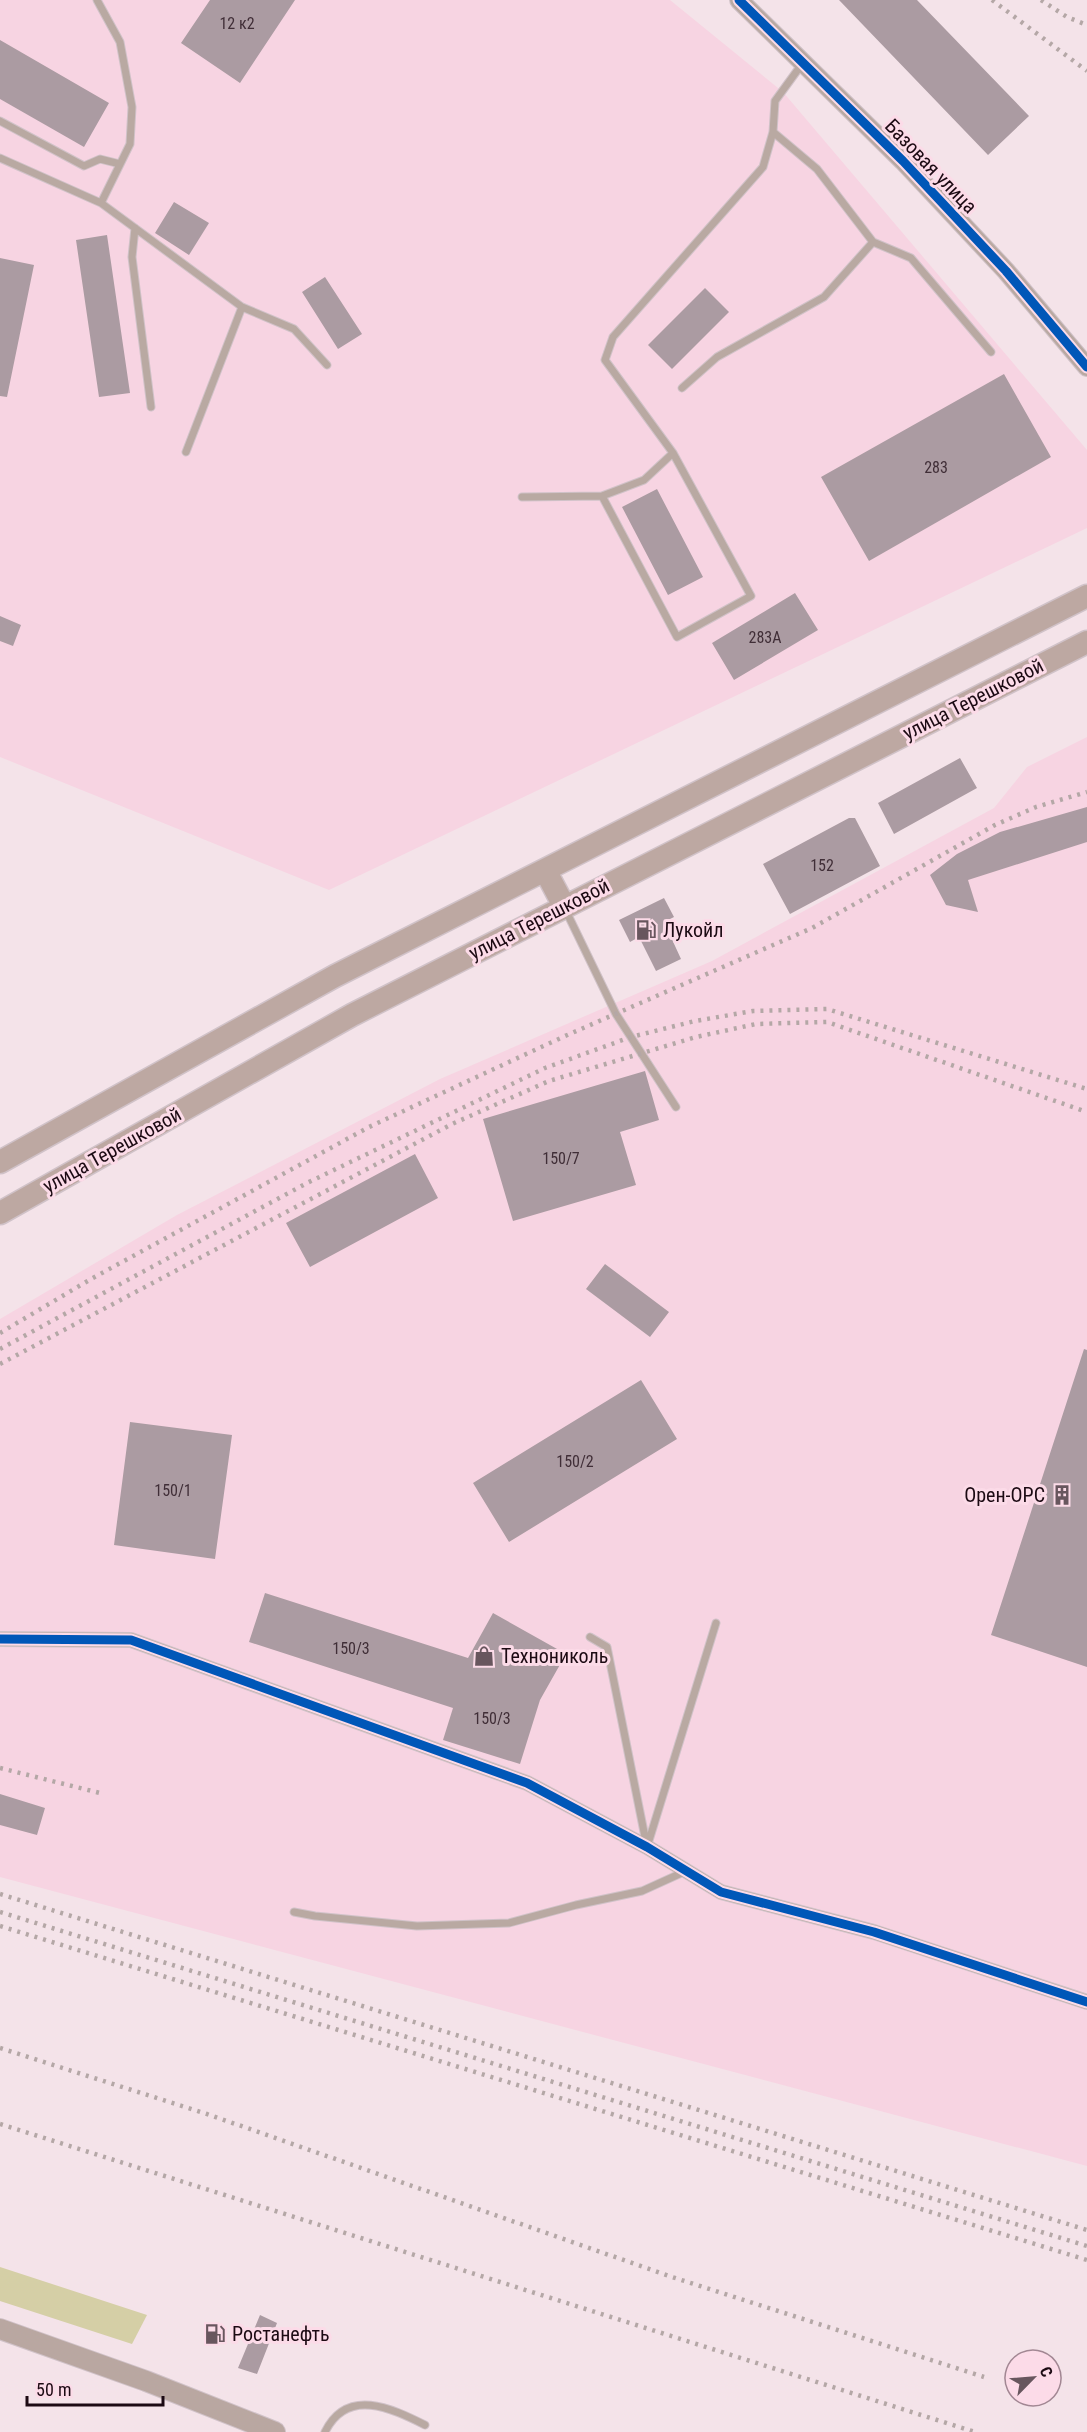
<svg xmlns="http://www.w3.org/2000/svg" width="1087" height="2432" viewBox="0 0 1087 2432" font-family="'Roboto Condensed',sans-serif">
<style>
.built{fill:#f7d4e2}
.green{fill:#d5cfa6}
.building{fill:#ab9ba2}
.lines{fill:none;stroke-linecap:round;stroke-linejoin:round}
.service-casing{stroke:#d0c2c8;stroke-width:9}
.minor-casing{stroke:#d0c2c8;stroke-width:16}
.tertiary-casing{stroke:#d0c2c8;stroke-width:20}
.secondary-casing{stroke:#d0c2c8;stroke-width:22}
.primary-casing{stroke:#d0c2c8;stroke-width:25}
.service{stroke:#b9a9a2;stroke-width:7}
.minor{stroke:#b9a9a2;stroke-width:14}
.tertiary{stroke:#b9a9a2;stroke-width:18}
.secondary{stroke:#b9a7a1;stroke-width:20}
.primary{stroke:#bda8a2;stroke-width:22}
.rail{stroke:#b4a7a6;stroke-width:4.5;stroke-dasharray:3 6;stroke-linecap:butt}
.cycleway-casing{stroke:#fcdbe8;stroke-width:13}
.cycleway{stroke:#0057b8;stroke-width:9}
.labels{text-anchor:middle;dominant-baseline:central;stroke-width:6;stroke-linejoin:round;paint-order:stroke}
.number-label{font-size:16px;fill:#402e37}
.street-label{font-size:20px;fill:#1c0a13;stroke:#fcdbe8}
.poi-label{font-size:20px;fill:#1c0a13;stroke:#fcdbe8;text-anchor:start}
</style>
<rect width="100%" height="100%" fill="#f4e3e9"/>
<path class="built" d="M0 0H670L783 92 1087 450V528L329 890 0 757Z
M1087 737V2166L0 1877V1319L177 1215 440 1079 712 961 994 808 1027 767Z"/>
<path class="green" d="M0 2267 147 2315 132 2344 0 2301Z"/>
<path class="building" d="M210 0H295L240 83 181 43Z
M839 0H917L1029 116 988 155Z
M0 40 109 103 84 147 0 99Z
M174 202 209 223 189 255 155 233Z
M107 235 130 393 99 397 76 240Z
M0 258 34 265 7 397 0 396Z
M325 277 362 334 338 349 302 292Z
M705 288 729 312 672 369 648 345Z
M1004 374 1051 457 869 561 821 477Z
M657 489 703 577 668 595 622 507Z
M795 593 818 630 734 680 712 643Z
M0 616 21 625 13 646 0 641Z
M960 758 977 788 894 834 878 803Z
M1087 807V842L968 880 978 912 946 905 930 875 957 854 1000 832Z
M849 818H855L880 866 790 914 763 864Z
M664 898 674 917 664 922 681 959 656 971 639 937 630 942 619 920Z
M645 1071 659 1120 620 1132 636 1185 513 1221 483 1119Z
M415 1154 438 1198 310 1267 286 1223Z
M605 1264 669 1312 650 1337 586 1289Z
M1084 1349 1087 1350V1667L991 1635Z
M641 1380 677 1439 509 1542 473 1483Z
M130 1422 232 1435 215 1559 114 1545Z
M265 1593 468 1658 493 1613 566 1654 540 1700 520 1764 443 1740 453 1708 249 1642Z
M0 1794 45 1808 37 1835 0 1825Z
M260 2315 277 2323 257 2374 238 2368Z"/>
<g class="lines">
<g class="service-casing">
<path id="service" d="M97 0 120 42 132 107 130 144 101 203
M0 121 84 166 100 159 120 164
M0 158 101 203 242 307 294 329 327 365
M135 228 132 257 151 407
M873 242 911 258 991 352
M682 388 717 357 824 297 873 242 817 169 773 132
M186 452 242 307
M673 453 644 480 602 496 677 637 751 596 673 453 605 360 613 337 763 167 773 132 775 101 802 64
M522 497 602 496
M566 911 616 1014 676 1107
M590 1637 607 1647 647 1847 716 1623
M294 1912 315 1916 417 1926 509 1923 576 1905 642 1891 686 1871
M325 2432C347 2387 391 2408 425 2425"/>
</g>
<g class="minor-casing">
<path id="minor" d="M0 1639 131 1640 527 1783 647 1847 721 1892 874 1932 1087 2002"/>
</g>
<g class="tertiary-casing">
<path id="tertiary" d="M739 0 903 161 1006 271 1087 367"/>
</g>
<g class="secondary-casing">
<path id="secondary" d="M0 2329 146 2381 275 2432"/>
</g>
<g class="primary-casing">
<path id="primary" d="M545 870 564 906
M0 1162 335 976 1087 596
M0 1213 352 1015 1087 642"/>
</g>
<use href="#service" class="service"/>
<use href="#minor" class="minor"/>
<use href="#tertiary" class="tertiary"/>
<use href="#secondary" class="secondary"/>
<use href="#primary" class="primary"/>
<path class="rail" d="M992 0 1087 71
M1041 0 1067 17 1087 25
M0 1333 91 1279 369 1127 565 1036 812 928 995 825 1036 807 1087 792
M0 1349 307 1183 545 1068 631 1037 695 1021 753 1011 827 1009 1087 1089
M0 1364 452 1124 549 1081 696 1037 756 1024 827 1022 1087 1112
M0 1768 104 1794
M0 1894 1087 2230
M0 1912 1087 2246
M0 1926 1087 2260
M0 2048 207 2114 672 2277 984 2377
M0 2124 975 2432"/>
<g class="cycleway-casing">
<path id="cycleway" d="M739 0 903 161 1006 271 1087 367
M0 1639 131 1640 527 1783 647 1847 721 1892 874 1932 1087 2002"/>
</g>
<use href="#cycleway" class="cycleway"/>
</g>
<defs>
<g id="fuel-bare" transform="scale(1.62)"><path d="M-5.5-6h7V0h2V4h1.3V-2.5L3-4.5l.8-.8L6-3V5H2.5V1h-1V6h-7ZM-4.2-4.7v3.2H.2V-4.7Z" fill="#68565e" stroke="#fcdbe8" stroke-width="2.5" paint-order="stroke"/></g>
<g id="building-bare" transform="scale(1.62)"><path d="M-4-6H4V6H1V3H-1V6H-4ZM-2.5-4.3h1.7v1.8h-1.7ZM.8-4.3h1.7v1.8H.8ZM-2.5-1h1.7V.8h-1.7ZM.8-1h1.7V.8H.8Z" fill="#68565e" stroke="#fcdbe8" stroke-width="2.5" paint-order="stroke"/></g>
<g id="shop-bare" transform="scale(1.62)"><path d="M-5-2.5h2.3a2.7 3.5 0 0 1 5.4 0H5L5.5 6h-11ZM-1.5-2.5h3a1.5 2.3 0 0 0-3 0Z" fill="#68565e" stroke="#fcdbe8" stroke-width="2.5" paint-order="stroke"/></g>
</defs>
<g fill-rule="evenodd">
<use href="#fuel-bare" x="646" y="930"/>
<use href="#building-bare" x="1062" y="1495"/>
<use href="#shop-bare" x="484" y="1656"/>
<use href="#fuel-bare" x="215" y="2334"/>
</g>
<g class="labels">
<g class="number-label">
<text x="237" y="23">12 к2</text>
<text x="936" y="467">283</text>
<text x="765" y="637">283А</text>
<text x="822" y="865">152</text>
<text x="561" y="1158">150/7</text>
<text x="575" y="1461">150/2</text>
<text x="173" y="1490">150/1</text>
<text x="351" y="1648">150/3</text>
<text x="492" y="1718">150/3</text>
</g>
<g class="street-label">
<text transform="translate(931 166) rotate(46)">Базовая улица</text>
<text transform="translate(973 699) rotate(-27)">улица Терешковой</text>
<text transform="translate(539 919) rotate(-27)">улица Терешковой</text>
<text transform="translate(112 1150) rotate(-29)">улица Терешковой</text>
</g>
<g class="poi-label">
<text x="663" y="930">Лукойл</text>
<text x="1045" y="1495" text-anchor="end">Орен-ОРС</text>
<text x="501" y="1656">Технониколь</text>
<text x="232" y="2334">Ростанефть</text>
</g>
</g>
<g transform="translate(1033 2378) rotate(65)"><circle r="28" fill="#fcdbe8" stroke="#a28793" stroke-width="1.5"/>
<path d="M0-4.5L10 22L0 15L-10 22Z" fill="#68565e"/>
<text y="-9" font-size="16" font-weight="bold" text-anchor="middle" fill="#1c0a13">С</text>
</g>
<path d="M27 2396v9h136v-9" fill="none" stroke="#1c0a13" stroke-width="3"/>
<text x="36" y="2396" font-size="18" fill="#1c0a13" stroke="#fcdbe8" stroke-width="4.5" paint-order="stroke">50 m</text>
</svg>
